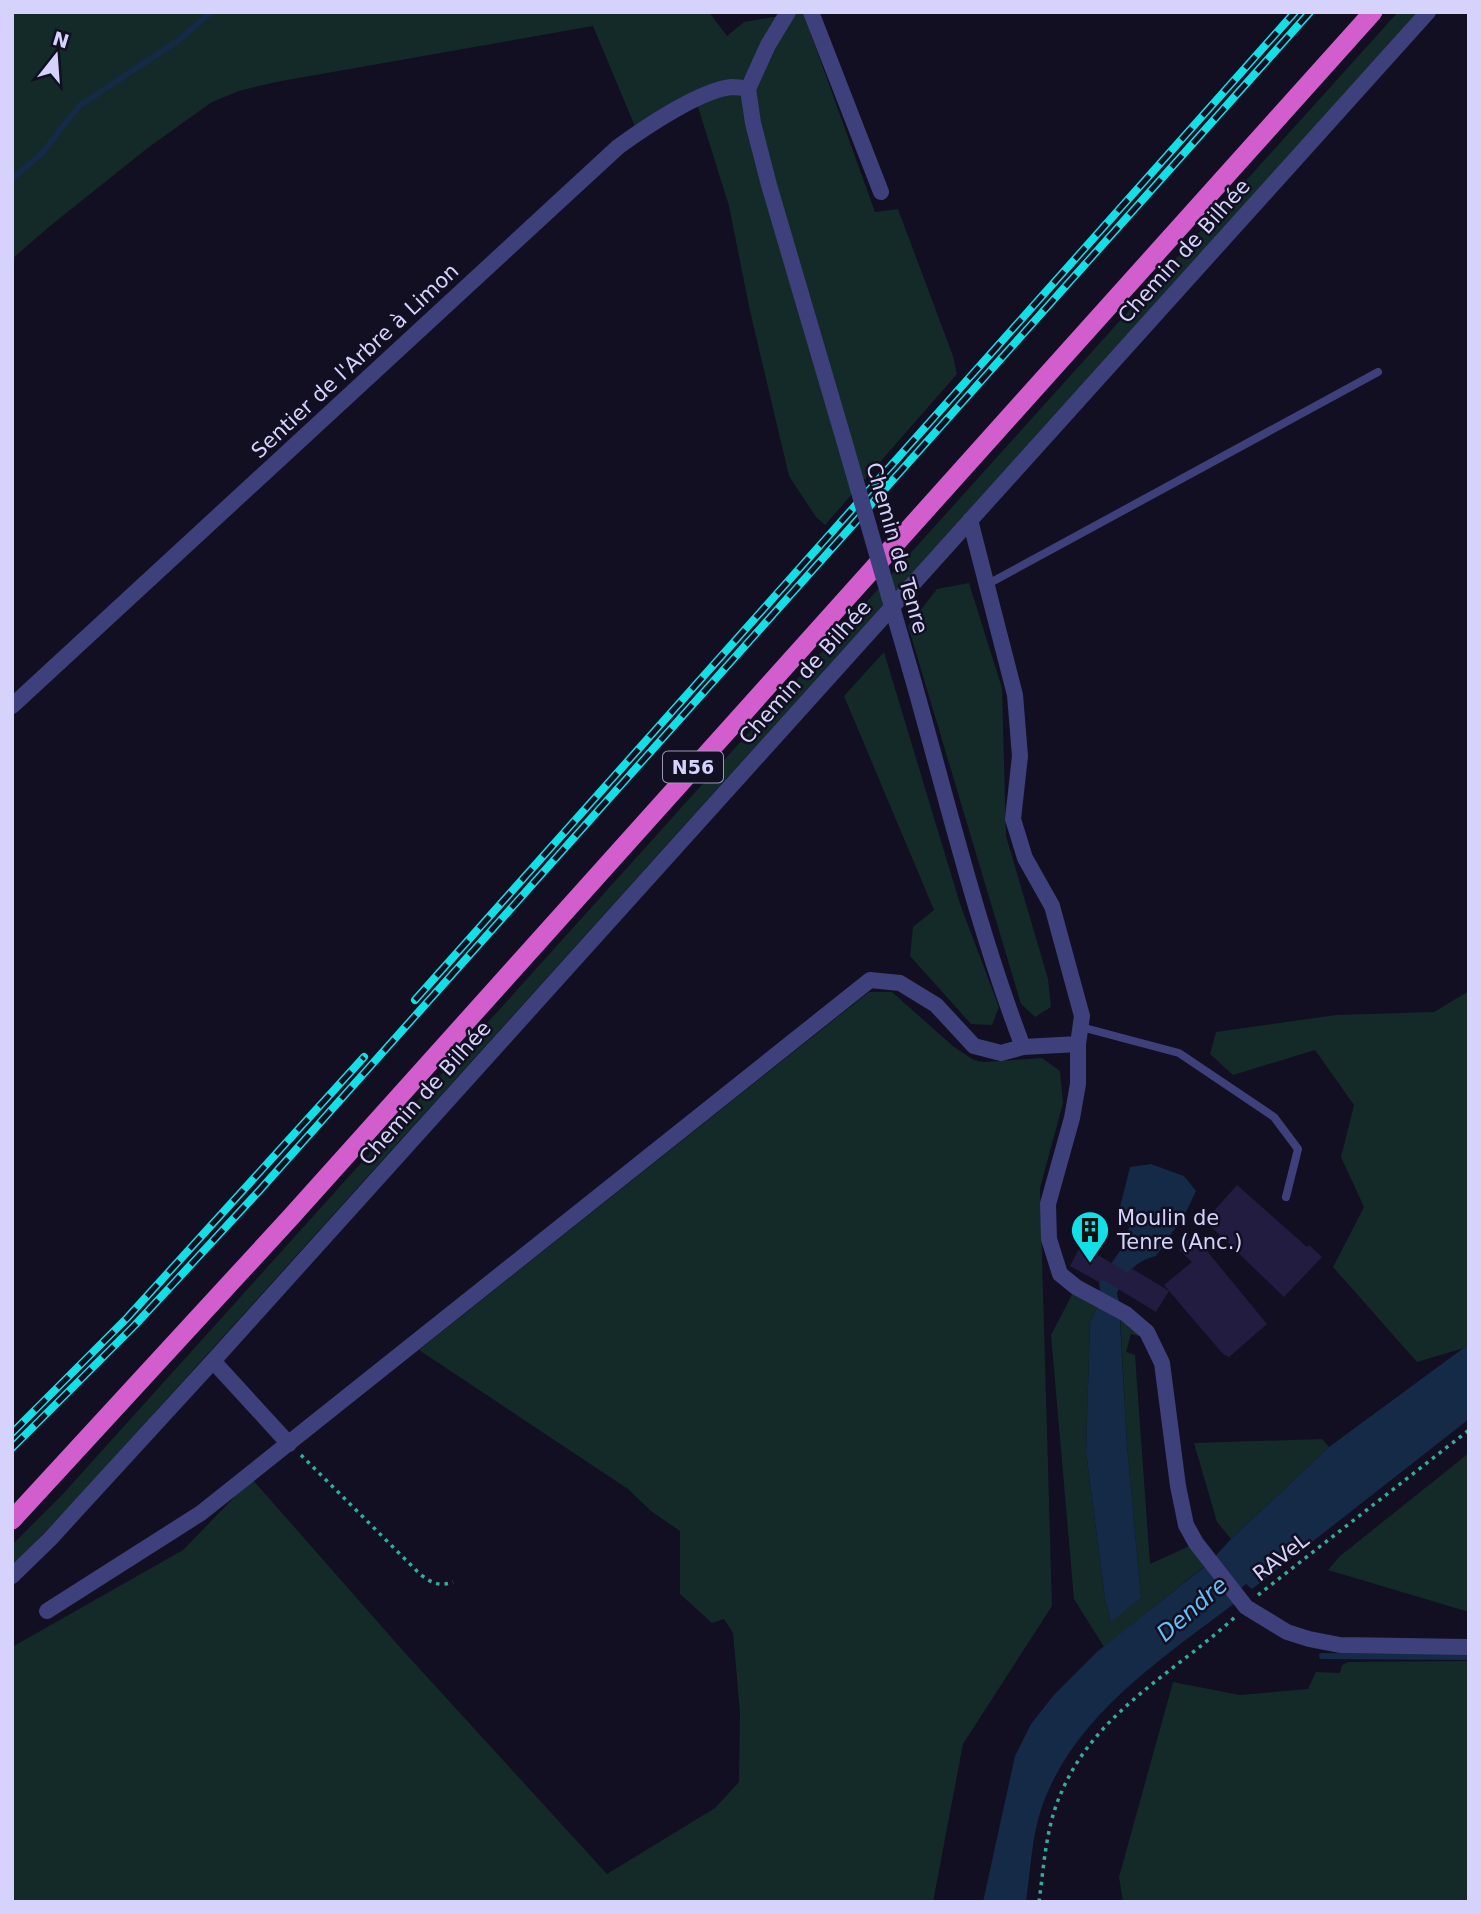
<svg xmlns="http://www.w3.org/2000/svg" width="1481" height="1914" viewBox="0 0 1481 1914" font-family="'DejaVu Sans',sans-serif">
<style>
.green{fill:#132a28}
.water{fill:#142a47}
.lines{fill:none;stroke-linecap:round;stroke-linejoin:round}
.stream{stroke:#142a47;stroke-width:6}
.building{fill:#221d40}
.path{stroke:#38aa9c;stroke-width:3.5;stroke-dasharray:3.5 5;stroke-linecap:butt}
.service{stroke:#3e407c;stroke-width:8}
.minor{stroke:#3e407c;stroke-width:16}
.trunk{stroke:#d25ece;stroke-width:19}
.rail-casing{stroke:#13dfe7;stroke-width:8}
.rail{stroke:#110f21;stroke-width:5;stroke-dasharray:16;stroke-linecap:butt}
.minor-bridge{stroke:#3e407c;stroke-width:16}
.labels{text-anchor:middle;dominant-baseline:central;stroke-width:5;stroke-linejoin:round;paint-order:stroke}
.shield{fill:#110f21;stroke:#9a98ba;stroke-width:2}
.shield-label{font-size:19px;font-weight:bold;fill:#d5d3fb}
.street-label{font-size:21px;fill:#d5d3fb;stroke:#110f21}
.poi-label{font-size:21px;fill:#d5d3fb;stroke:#110f21;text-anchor:start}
.water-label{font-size:23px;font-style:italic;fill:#6abcf2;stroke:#110f21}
</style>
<rect width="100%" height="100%" fill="#110f21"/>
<path class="green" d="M12 12H709L727 36 744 22 803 12 875 212 898 209 953 356 957 374 825 525 816 517 789 476 750 311 729 206 697 104 636 129 593 26 276 82 239 91 212 102 149 147 50 226 12 259Z
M1398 12H1418L74 1502 12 1566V1545L62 1495Z
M969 583 1002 688 1006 836 1048 979 1051 1007 1035 1017 1021 1004 908 626 937 589Z
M884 652 960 904 999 1007 992 1025 971 1024 910 956 913 927 934 910 844 696Z
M1469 991V1344L1464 1348 1417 1362 1333 1267 1364 1207 1341 1157 1354 1105 1315 1050 1233 1075 1210 1054 1216 1032 1336 1015 1434 1012Z
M869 992H892L954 1047 974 1060 984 1062 1042 1058 1060 1071 1063 1103 1040 1188 1052 1606 963 1744 933 1902H12V1647L183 1550 252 1479 406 1654 607 1874 715 1808 739 1782 740 1713 733 1633 724 1619 712 1623 680 1594V1531L651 1511 628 1489 419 1350Z
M1076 1287 1101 1300 1090 1322 1086 1452 1105 1599 1111 1621 1141 1598 1127 1445 1120 1315 1151 1339 1131 1334 1126 1352 1135 1355 1150 1564 1196 1543 1211 1561 1104 1647 1074 1599 1051 1335Z
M1322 1439 1329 1447 1231 1539 1217 1522 1194 1443Z
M1469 1453V1612L1328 1570 1340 1556Z
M1469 1661V1902H1123L1119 1877 1173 1682 1240 1695 1308 1689 1316 1672 1340 1673 1342 1665 1348 1662Z"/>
<path class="water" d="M1151 1164 1184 1176 1196 1191 1185 1214 1156 1256C1135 1261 1125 1274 1117 1293L1121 1311 1120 1323 1127 1445 1141 1598 1111 1622 1105 1599 1086 1452 1090 1322 1101 1300 1099 1282 1125 1243 1129 1227 1119 1211 1130 1167Z
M1469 1344V1419L1252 1589 1246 1584 1230 1597 1235 1603C1164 1657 1081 1711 1046 1796 1032 1829 1031 1867 1026 1902H983L1015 1756 1031 1724 1053 1696 1098 1651 1208 1564 1231 1539 1329 1447Z"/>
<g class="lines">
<path class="stream" d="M12 179 43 152 79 106 179 40 211 12
M1322 1656 1469 1657"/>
</g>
<path class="building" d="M1237 1185 1307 1247 1309 1245 1322 1257 1284 1297 1205 1221Z
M1193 1234 1267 1324 1229 1357 1223 1354 1164 1285 1192 1262 1179 1250Z
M1081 1245 1128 1273 1131 1268 1169 1291 1156 1312 1102 1279 1099 1282 1070 1266Z"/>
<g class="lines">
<path class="path" d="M301 1455 421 1575C432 1583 440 1587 453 1582
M1258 1595 1469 1430
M1039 1902C1044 1865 1046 1825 1062 1791 1096 1712 1174 1673 1235 1617"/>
<path class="service" d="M988 584 1378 372
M1081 1027 1179 1053 1274 1117 1298 1149 1286 1197"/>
<path class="minor" d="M788 12 768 45 748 89 753 123 769 185 844 440
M811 12 881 192
M970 520 1015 695 1020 756 1013 819 1025 858 1052 906 1082 1016 1078 1044V1084L1072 1118 1048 1204 1049 1239 1060 1274 1076 1287 1126 1314 1147 1332 1162 1363 1178 1486 1186 1525 1196 1543 1246 1607 1287 1632 1309 1639 1340 1645 1469 1647
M910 669C946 795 976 924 1023 1047
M12 706 618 147C644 128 700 90 732 87 737 87 743 88 748 89
M213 1361 289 1444
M12 1576 50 1539 213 1361 1428 12
M47 1611 201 1513 870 980 900 983 936 1005 974 1046 1001 1053 1023 1047 1078 1044"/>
<path class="trunk" d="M12 1520 290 1218 1373 12"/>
<g class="rail-casing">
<path id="rail" d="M415 1000 1295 12
M12 1433 127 1318 364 1057
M12 1448 135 1325 259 1191 1310 12"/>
</g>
<use href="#rail" class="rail"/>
<path class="minor-bridge" d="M844 440 910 669"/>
</g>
<defs>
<g id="building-pin" transform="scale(2.0125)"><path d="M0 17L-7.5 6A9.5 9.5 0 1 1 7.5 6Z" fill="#13dfe7" stroke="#110f21"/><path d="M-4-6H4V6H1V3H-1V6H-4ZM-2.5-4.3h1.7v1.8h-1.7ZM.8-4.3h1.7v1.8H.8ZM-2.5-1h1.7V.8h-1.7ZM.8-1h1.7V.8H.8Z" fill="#111"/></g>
</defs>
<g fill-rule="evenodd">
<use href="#building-pin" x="1090" y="1230"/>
</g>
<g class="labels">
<rect class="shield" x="663" y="751.5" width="60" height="31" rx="5"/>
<g class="shield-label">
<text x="693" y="767">N56</text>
</g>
<g class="street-label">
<text transform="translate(1184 251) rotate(-48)">Chemin de Bilhée</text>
<text transform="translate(355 361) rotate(-43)">Sentier de l'Arbre à Limon</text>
<text transform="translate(897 548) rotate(74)">Chemin de Tenre</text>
<text transform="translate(805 672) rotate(-48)">Chemin de Bilhée</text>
<text transform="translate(425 1093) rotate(-48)">Chemin de Bilhée</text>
<text transform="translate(1281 1557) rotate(-38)">RAVeL</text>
</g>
<g class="poi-label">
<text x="1117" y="1218">Moulin de<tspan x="1117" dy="24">Tenre (Anc.)</tspan></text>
</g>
<g class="water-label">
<text transform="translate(1192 1609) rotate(-41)">Dendre</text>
</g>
</g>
<rect width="1481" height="1914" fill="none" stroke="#d5d3fb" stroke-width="28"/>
<g transform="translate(56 56) rotate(17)" stroke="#110f21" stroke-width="5" paint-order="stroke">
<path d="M0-5L12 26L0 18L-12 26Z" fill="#d5d3fb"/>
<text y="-10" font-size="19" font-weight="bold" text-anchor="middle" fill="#d5d3fb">N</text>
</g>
</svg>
